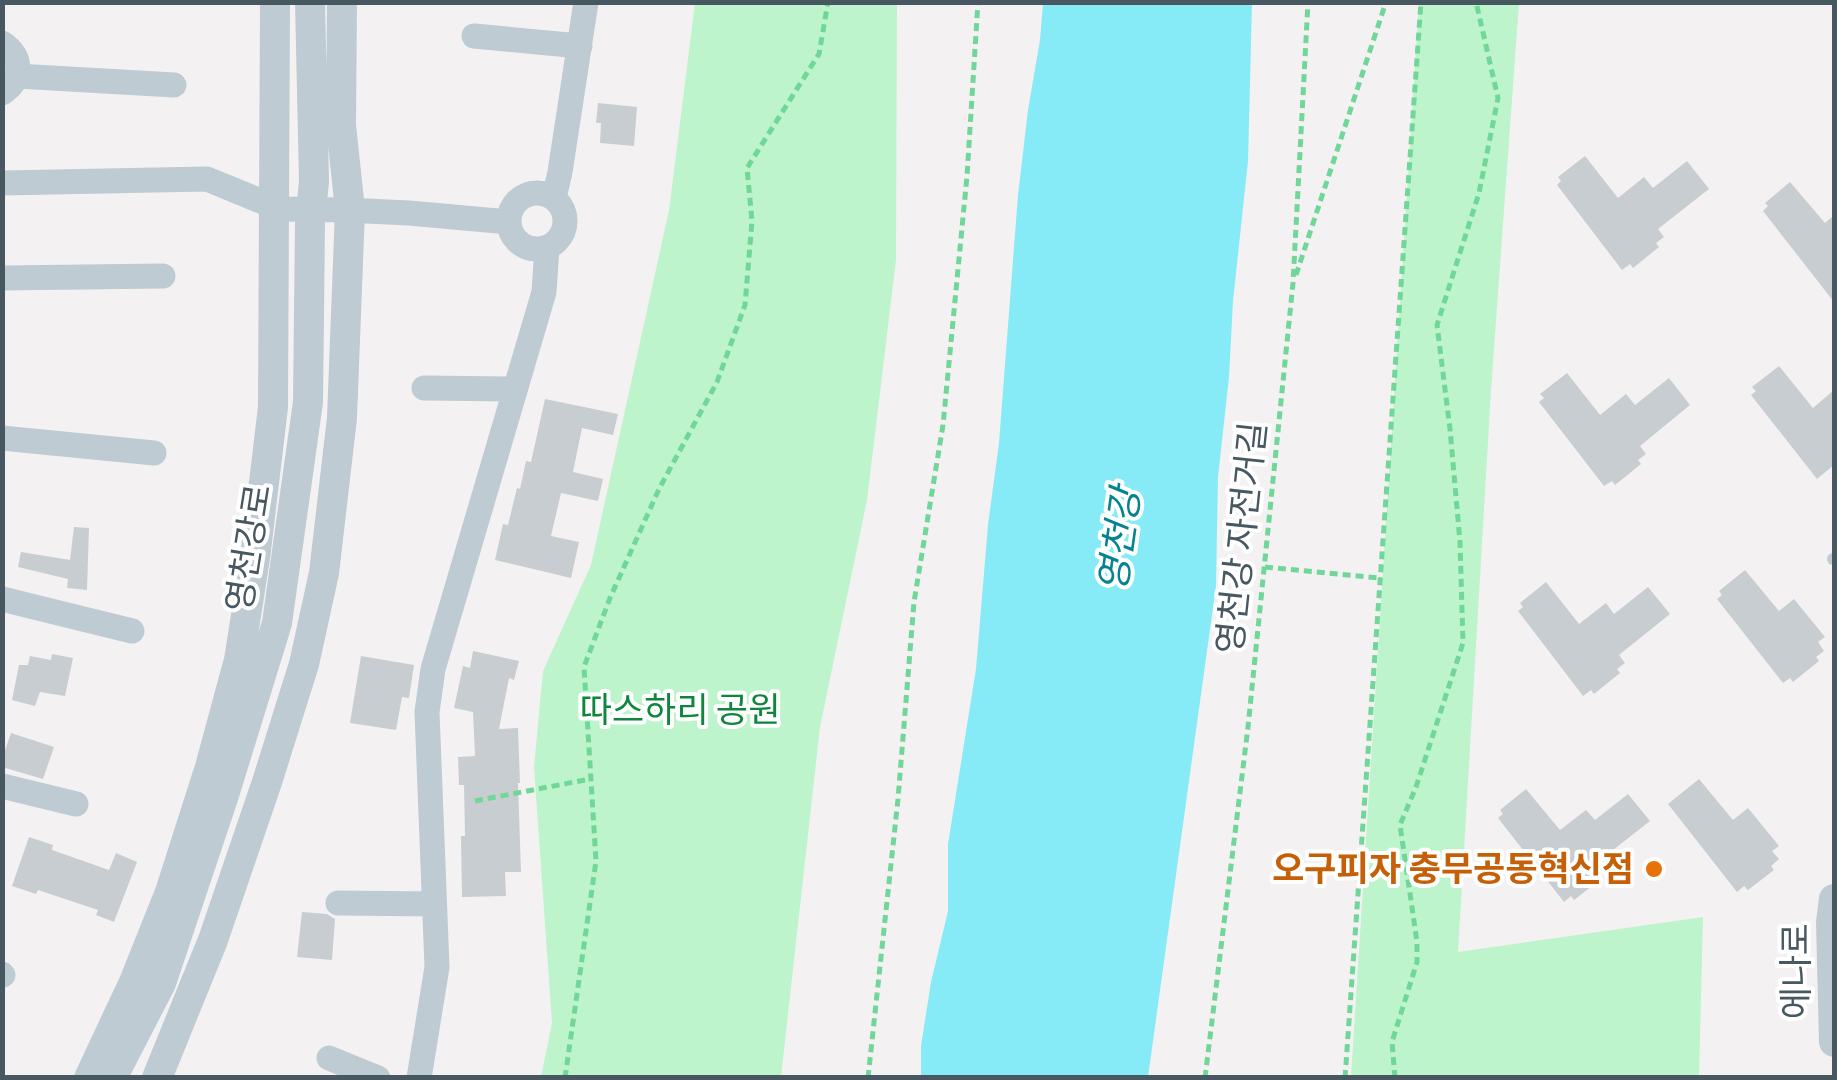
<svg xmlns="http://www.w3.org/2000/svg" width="1837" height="1080" viewBox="0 0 1837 1080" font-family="Signika,'Noto Sans KR',sans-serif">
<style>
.green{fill:#bdf4cc}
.water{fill:#86ebf6}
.building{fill:#c8cdd2}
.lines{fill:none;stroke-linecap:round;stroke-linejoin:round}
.path{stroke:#71d799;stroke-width:5;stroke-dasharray:8 5;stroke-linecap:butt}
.service{stroke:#becbd2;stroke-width:12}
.minor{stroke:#becbd2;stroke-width:25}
.tertiary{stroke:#becbd2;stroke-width:30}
.minor-bridge{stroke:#becbd2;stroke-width:25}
.food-dot{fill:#e8710a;stroke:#fff;stroke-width:4}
.labels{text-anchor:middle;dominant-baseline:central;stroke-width:8;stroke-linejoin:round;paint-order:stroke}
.street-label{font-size:35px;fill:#475861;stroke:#fff}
.park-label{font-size:35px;fill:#0e873d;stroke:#fff}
.food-label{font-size:35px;font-weight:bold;fill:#c56008;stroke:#fff;text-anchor:end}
.water-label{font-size:38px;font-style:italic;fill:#048391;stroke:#fff}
</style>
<rect width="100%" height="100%" fill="#f4f1f2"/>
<path class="green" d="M1419 2 1519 3 1491 390 1458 952 1703 917 1699 1077H1351Z
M695 3H897L896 260 867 500 820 727 781 1077H541L552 1023 534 767 543 671 591 565 669 210Z"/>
<path class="water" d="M1043 3H1252L1248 161 1233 301 1229 377 1218 477 1216 586 1148 1077H921V1046L931 982 948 911V844L976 669 988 525 999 443 1018 195 1028 110 1040 40Z"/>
<path class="building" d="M598 103 637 107 634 146 600 143 601 123H596Z
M1585 156 1618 198 1644 177 1653 188 1687 161 1709 189 1658 229 1664 237 1656 243 1659 247 1633 268 1630 264 1622 270 1557 185 1561 181 1558 177Z
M1790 182 1825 223 1834 215V302L1763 211 1768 206 1765 203Z
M1779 366 1813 408 1834 390V465L1817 479 1751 395 1756 391 1752 387Z
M1567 373 1600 415 1626 394 1635 405 1669 378 1690 405 1640 446 1646 454 1638 460 1641 464 1615 485 1612 481 1604 486 1539 402 1544 398 1540 394Z
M545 399 618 414 613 435 582 428 573 472 603 479 598 501 561 493 551 536 579 542 571 578 495 560 503 524 508 525 517 488 520 489 526 461 531 462Z
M74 527 89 528 87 590 67 588 68 579 18 567 21 552 70 560Z
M1745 570 1779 611 1794 599 1825 637 1818 642 1824 651 1816 657 1819 661 1793 682 1790 678 1783 683 1717 599 1722 595 1719 591Z
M1546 582 1579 624 1606 603 1614 614 1648 587 1670 614 1619 655 1625 663 1617 669 1620 673 1594 694 1591 690 1583 696 1518 611 1523 607 1520 603Z
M473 651 519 661 514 680 509 678 499 729 518 728 520 783H518L521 872H505L506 896 462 897 461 836H465L464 785H459L458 757 475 756 473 712 454 708 463 666 470 668Z
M52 654 73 658 65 696 40 692 35 706 12 700 19 665H28L30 656 51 660Z
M361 656 414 665 409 698 402 697 396 730 350 723Z
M11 733 54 747 43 779 2 767V759Z
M1699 779 1733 820 1748 808 1779 846 1772 851 1779 859 1771 866 1774 870 1748 890 1744 886 1737 892 1668 804Z
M1526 789 1560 830 1586 810 1595 820 1628 794 1650 821 1599 861 1606 869 1598 876 1601 879 1574 900 1571 896 1564 902 1498 818 1503 814 1500 810Z
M29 837 53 845 52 850 109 870 116 853 137 862 114 922 96 915 98 910 38 890 36 894 12 886Z
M302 912 327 914 335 919 332 960 297 957Z"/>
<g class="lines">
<path class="path" d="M1296 275 1386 2
M1265 567 1379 578
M475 801 590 779
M565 1078 596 861 584 667 610 598 659 489 717 382 745 305 752 221 747 168 819 54 828 2
M868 1078 898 799 914 602 943 425 967 176 978 2
M1205 1078 1248 727 1293 283 1308 2
M1345 1078 1421 2
M1395 1078 1392 1042 1417 962V942L1400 825 1416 787 1463 643 1460 542 1450 429 1437 325 1479 193 1498 98 1476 2"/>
<path class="service" d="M1833 559H1834"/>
<path class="minor" d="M474 36 580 46
M2 43C23 57 23 79 2 93
M17 76 174 85
M2 183 207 179 280 209
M509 221a28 28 0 1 1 56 0a28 28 0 1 1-56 0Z
M554 198 560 172 586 2
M345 210 409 213 509 222
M2 278 163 276
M424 388 515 389
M2 438 154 453
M2 599 132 631
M2 786 76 804
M338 903 434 904
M2 974 3 975
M329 1058 378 1078
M419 1078 437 967 427 712 433 669 544 292 547 247"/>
<path class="tertiary" d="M1834 899 1831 922 1834 1042
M89 1078 134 982 170 892 210 767 239 660 255 558 273 407 275 2
M112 1078 161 983 223 798 277 623 308 402 310 223 314 181 310 2
M157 1078 213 940 267 782 304 664 324 573 342 418 350 210 341 125 342 2"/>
<path class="minor-bridge" d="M280 209 345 210"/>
</g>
<circle class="food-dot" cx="1654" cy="869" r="10"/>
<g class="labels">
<g class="street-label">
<text transform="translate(1242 538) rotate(-84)">영천강 자전거길</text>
<text transform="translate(249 548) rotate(-81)">영천강로</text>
<text transform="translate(1796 971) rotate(-90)">에나로</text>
</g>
<g class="park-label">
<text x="680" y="710">따스하리 공원</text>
</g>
<g class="food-label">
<text x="1634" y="869">오구피자 충무공동혁신점</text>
</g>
<g class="water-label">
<text transform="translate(1120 540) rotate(-82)">영천강</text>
</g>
</g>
<rect width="1837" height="1080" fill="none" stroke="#475861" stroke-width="10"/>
</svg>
